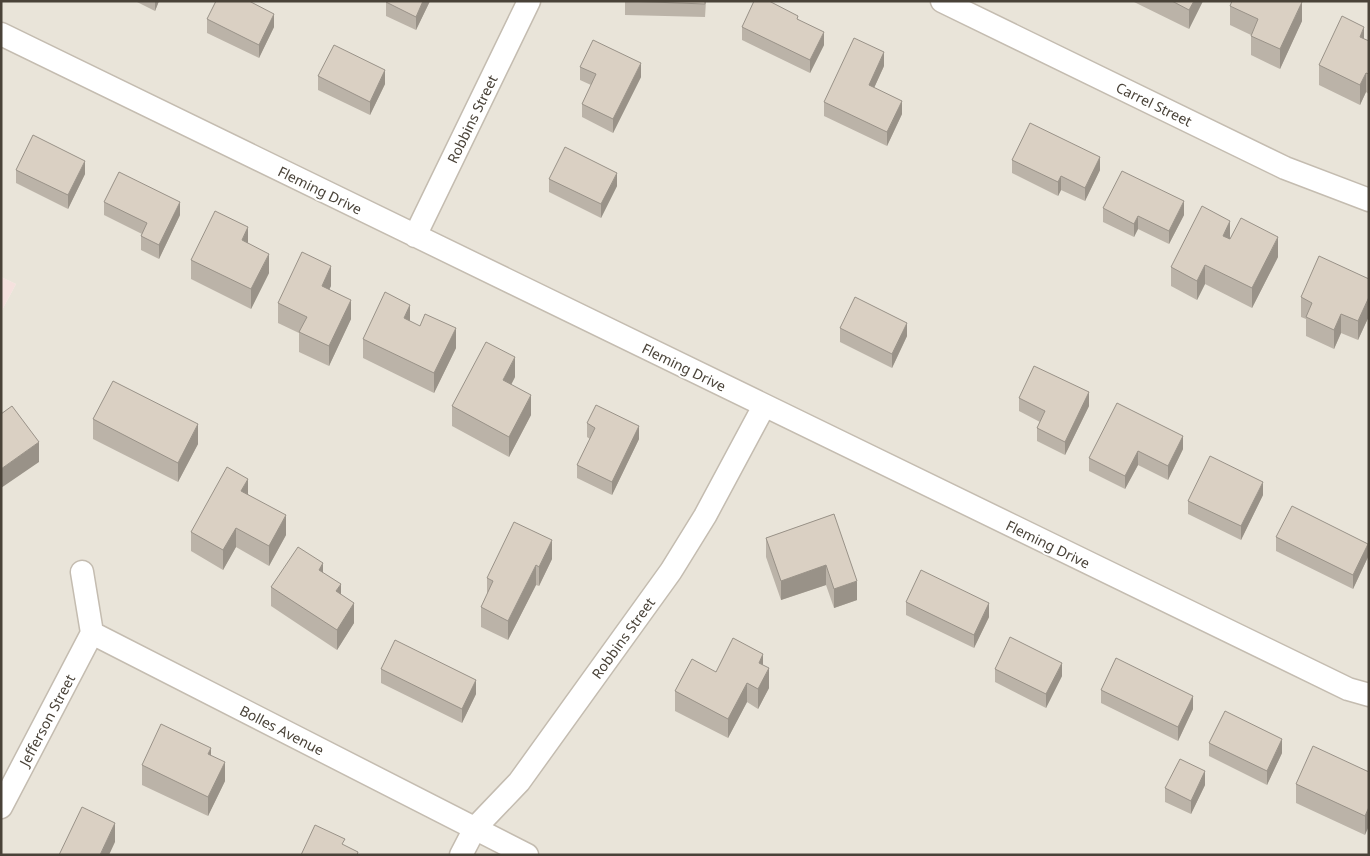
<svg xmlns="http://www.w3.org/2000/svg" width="1370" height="856" viewBox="0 0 1370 856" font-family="'Noto Sans',sans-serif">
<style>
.residential{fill:#e9e4d9}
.medical{fill:#f5e1de}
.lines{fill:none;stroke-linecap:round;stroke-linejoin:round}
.street-casing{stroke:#c4bcb0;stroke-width:25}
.street{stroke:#fff;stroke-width:22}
.wall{fill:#bbb3a8}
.shaded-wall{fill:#999288}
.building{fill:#dad0c3;stroke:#999288}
.labels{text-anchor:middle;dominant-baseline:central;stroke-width:4;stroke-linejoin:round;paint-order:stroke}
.street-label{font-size:14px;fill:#494238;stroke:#fff}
</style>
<rect width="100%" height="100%" fill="#f5f2ea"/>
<path class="residential" d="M1 1H1369V855H1V312L16 284 1 277Z"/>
<path class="medical" d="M1 277 16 284 1 312Z"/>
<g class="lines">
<g class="street-casing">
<path id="street" d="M942 1 1285 168 1369 200
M1 34 1348 689 1369 695
M415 236 529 1
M82 572 92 633 527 855
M1 807 92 633
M461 855 475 828 519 782 671 571 705 516 764 406"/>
</g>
<use href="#street" class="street"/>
</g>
<path class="wall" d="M135 1H159L155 11Z
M386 1H430L416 30 386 16Z
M625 1H706L705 17 625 15Z
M1132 1H1203L1189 29Z
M1230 6 1302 21 1280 69 1251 55V35L1230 25Z
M207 19 274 27 259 58 207 33Z
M798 19 824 45 810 73 742 40V27Z
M1364 39 1369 41V94L1366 92 1360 105 1319 85V65Z
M884 66 874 88 902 114 887 146 824 116V102Z
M580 67 641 77 613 133 582 117V104L591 85 580 80Z
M318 76 385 84 370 115 318 90Z
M1012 160 1100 170 1085 201 1061 190 1058 196 1012 173Z
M16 170 85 174 68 209 16 183Z
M549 179 617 186 601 218 549 192Z
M104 202 180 215 159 259 141 250V236L142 234 104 215Z
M1103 208 1184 215 1169 244 1138 229 1134 237 1103 222Z
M1278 257 1252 308 1205 284 1197 300 1171 286V267Z
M191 260 269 273 251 309 191 279Z
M1369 279V316L1358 340 1341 333 1334 349 1306 336V319L1301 317V297Z
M331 286 329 289 351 319 329 366 299 352V333L278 323V303Z
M410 321 456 348 434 393 363 358V339Z
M840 328 907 336 892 368 840 342Z
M515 377 511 385 531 415 509 457 452 426V406Z
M1019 398 1089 406 1065 455 1037 441V428L1040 422 1019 411Z
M93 419 198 444 178 482 93 439Z
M587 423 639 439 612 495 577 478V465L590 439 587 437Z
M1183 436V449L1168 480 1138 465 1125 489 1089 471V458Z
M248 494 286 535 269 566 236 547 223 570 191 551V532Z
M1263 495 1241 540 1188 514V501Z
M834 514 857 600 834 608 826 585 781 600 766 557V538Z
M1276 537 1368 557 1353 589 1276 551Z
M552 559 539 586 536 585 508 640 481 627V607L487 595V578Z
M323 573 341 594 354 623 337 650 271 606V587Z
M906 602 989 617 974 648 906 615Z
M763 665 769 688 758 709 747 702 728 738 675 711V691L716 672Z
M381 669 476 694 462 723 381 683Z
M995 669 1062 676 1046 708 995 682Z
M1101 690 1193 709 1178 741 1101 703Z
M1209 743 1282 753 1267 785 1209 756Z
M211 755 225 781 208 816 142 785V765Z
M1369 772 1365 835 1296 803V784Z
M1205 785 1191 814 1165 802V788Z"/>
<path class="shaded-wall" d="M155 1H159L155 11Z
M423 1H430L416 30V17Z
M1194 1H1203L1189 29V10Z
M1302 2V21L1280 69V49Z
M274 14V27L259 58V45Z
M1364 27V46L1360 37Z
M824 32V45L810 73V60Z
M884 52V66L869 99V85Z
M641 63V77L613 133V119Z
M385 70V84L370 115V102Z
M1366 73V92L1360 105V85Z
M902 101V114L887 146V132Z
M1100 157V170L1085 201V188Z
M85 161V174L68 209V195Z
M617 173V186L601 218V204Z
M1061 176V190L1058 196V182Z
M1184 201V215L1169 244V231Z
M180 202V215L159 259V245Z
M1138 216V229L1134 237V224Z
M1230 221V240L1223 236Z
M248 227V246L242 240Z
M1278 237V257L1252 308V288Z
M269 254V273L251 309V289Z
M1205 265V284L1197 300V281Z
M331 266V286L322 305V286Z
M1369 297V316L1358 340V321Z
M351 300V319L329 366V346Z
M410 305V324L404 318Z
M1341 314V333L1334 349V330Z
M907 323V336L892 368V354Z
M456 328V348L434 393V373Z
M515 357V377L503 400V380Z
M1089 392V406L1065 455V442Z
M531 395V415L509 457V437Z
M198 424V444L178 482V463Z
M639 426V439L612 495V482Z
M1183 436V449L1168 480V466Z
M39 442V462L1 488V469Z
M1138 451V465L1125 489V476Z
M248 479V499L241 491Z
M1263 482V495L1241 540V526Z
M286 515V535L269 566V546Z
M236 528V547L223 570V550Z
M552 540V559L539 586V567Z
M1368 544V557L1353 589V575Z
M323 563V583L319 570Z
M536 565V585L508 640V621Z
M826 565V585L781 600V581Z
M857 581V600L834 608V589Z
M341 584V604L336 591Z
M354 603V623L337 650V630Z
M989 603V617L974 648V635Z
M763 654V674L759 663Z
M1062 663V676L1046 708V694Z
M769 668V688L758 709V689Z
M476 680V694L462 723V709Z
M747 683V702L728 738V719Z
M1193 696V709L1178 741V727Z
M1282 739V753L1267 785V771Z
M211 748V767L208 754Z
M225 762V781L208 816V797Z
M1205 771V785L1191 814V801Z
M1369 807V826L1365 835V816Z
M115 823V842L109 855H100Z"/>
<path class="building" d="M216 1H249L274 14 259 45 207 19Z
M386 1H423L416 17 386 2Z
M625 1H705V4Z
M754 1H769L798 16 797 19 824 32 810 60 742 27Z
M1172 1H1194L1189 10Z
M1232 1H1301L1302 2 1280 49 1251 36 1258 19 1230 6Z
M1342 16 1364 27 1360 37 1369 41V74L1366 73 1360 85 1319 65Z
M854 38 884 52 869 85 902 101 887 132 824 102Z
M593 40 641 63 613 119 582 104 596 74 580 67Z
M334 45 385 70 370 102 318 76Z
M1030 123 1100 157 1085 188 1061 176 1058 182 1012 160Z
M33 135 85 161 68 195 16 170Z
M565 147 617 173 601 204 549 179Z
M1122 171 1184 201 1169 231 1138 216 1134 224 1103 208Z
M119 172 180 202 159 245 141 236 147 223 104 202Z
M1202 206 1230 221 1223 236 1230 239 1241 218 1278 237 1252 288 1205 265 1197 281 1171 267Z
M215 211 248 227 242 240 269 254 251 289 191 260Z
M302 252 331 266 322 286 351 300 329 346 299 332 307 317 278 303Z
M1319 256 1369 279V297L1358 321 1341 314 1334 330 1306 317 1312 303 1301 297Z
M385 292 410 305 404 318 420 326 425 314 456 328 434 373 363 339Z
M855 297 907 323 892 354 840 328Z
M486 342 515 357 503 380 531 395 509 437 452 406Z
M1034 366 1089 392 1065 442 1037 428 1045 411 1019 398Z
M113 381 198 424 178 463 93 419Z
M1117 403 1183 436 1168 466 1138 451 1125 476 1089 458Z
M596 405 639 426 612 482 577 465 595 428 587 423Z
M12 406 39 442 1 469V414Z
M1210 456 1263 482 1241 526 1188 501Z
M227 467 248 479 241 491 286 515 269 546 236 528 223 550 191 532Z
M1292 506 1368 544 1353 575 1276 537Z
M834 514 857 581 834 589 826 565 781 581 766 538Z
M514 522 552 540 539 567 536 565 508 621 481 607 493 581 487 578Z
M298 547 323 563 319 570 341 584 336 591 354 603 337 630 271 587Z
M921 570 989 603 974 635 906 602Z
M1010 637 1062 663 1046 694 995 669Z
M733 638 763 654 759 663 769 668 758 689 747 683 728 719 675 691 692 659 716 672Z
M395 640 476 680 462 709 381 669Z
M1116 658 1193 696 1178 727 1101 690Z
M1225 711 1282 739 1267 771 1209 743Z
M161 724 211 748 208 754 225 762 208 797 142 765Z
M1313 746 1369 772V807L1365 816 1296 784Z
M1180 759 1205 771 1191 801 1165 788Z
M82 807 115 823 100 855H59Z
M315 825 345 839 342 844 358 852 357 855H301Z"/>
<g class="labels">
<g class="street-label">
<text transform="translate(1154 104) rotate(26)">Carrel Street</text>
<text transform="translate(472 119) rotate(-64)">Robbins Street</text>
<text transform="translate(320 190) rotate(26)">Fleming Drive</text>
<text transform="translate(684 367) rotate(26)">Fleming Drive</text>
<text transform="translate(1048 544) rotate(26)">Fleming Drive</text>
<text transform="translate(623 638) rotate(-54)">Robbins Street</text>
<text transform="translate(47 720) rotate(-62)">Jefferson Street</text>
<text transform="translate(282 730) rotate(27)">Bolles Avenue</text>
</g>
</g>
<rect width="1370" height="856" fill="none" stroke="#494238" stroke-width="5"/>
</svg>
